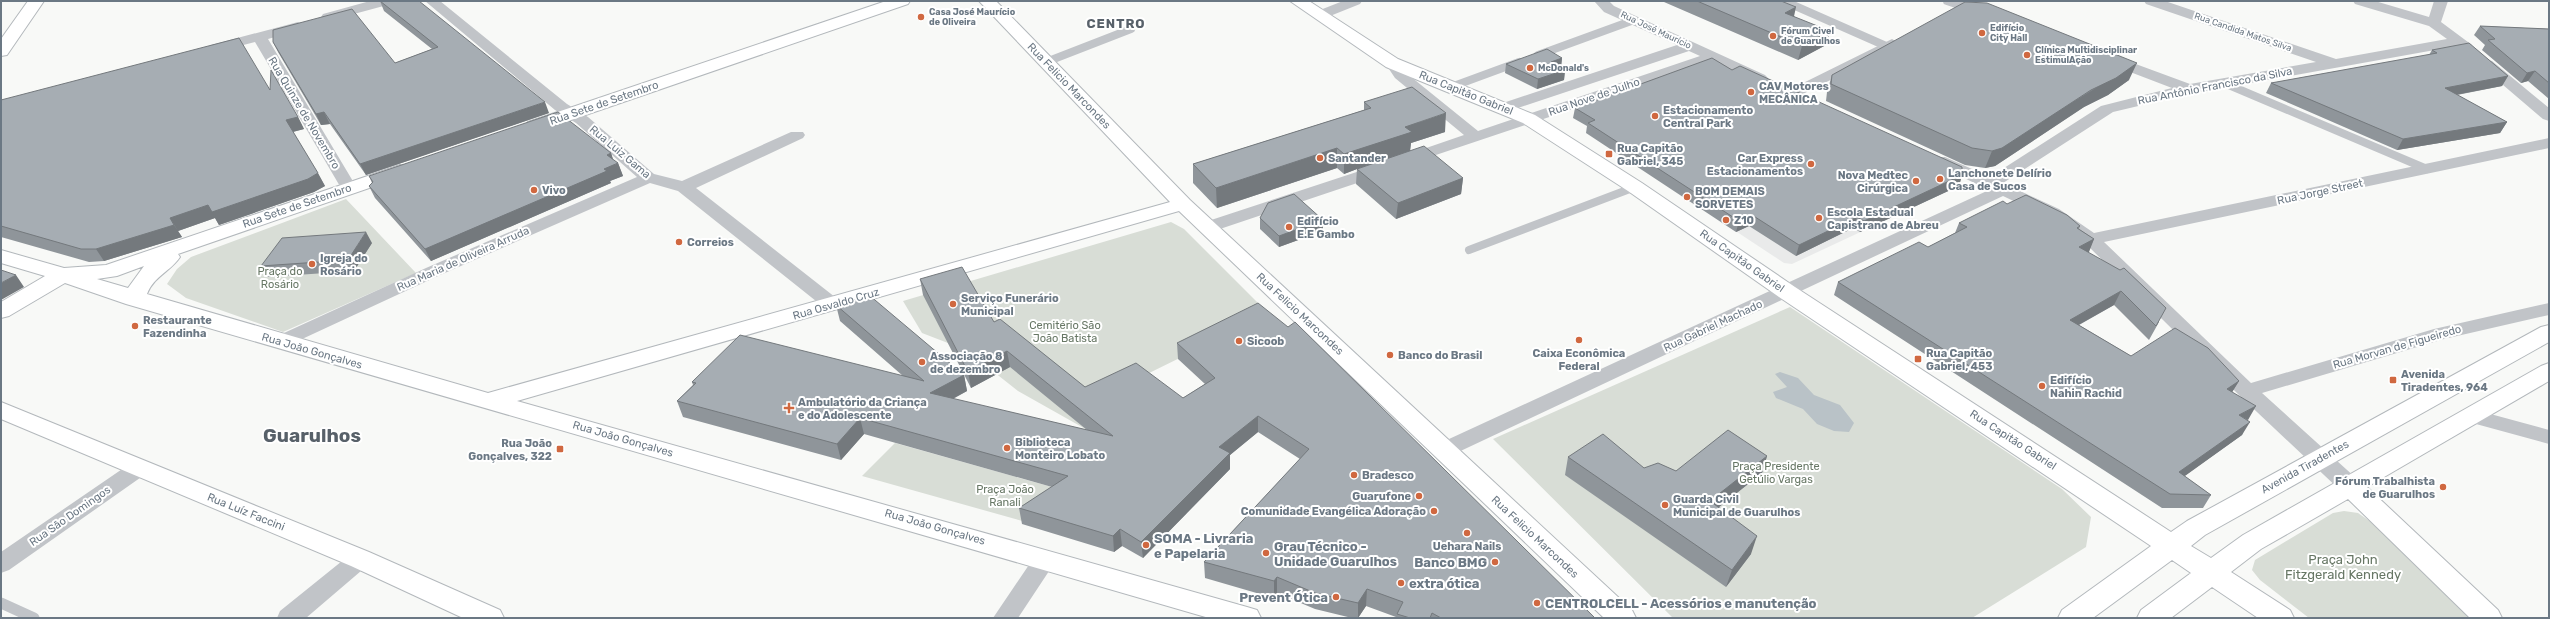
<svg xmlns="http://www.w3.org/2000/svg" width="2550" height="619" viewBox="0 0 2550 619" font-family="Rubik,sans-serif">
<style>
.built{fill:#e9eaea}
.green{fill:#d8ddd6}
.water{fill:#b9c2c7}
.lines{fill:none;stroke-linecap:round;stroke-linejoin:round}
.secondary-casing{stroke:#b3b8bc;stroke-width:2}
.lane-far1{stroke:#c1c4c8;stroke-width:8}
.lane{stroke:#c1c4c8;stroke-width:11}
.street{fill:#c1c4c8;fill-rule:evenodd}
.secondary{fill:#fff;fill-rule:evenodd}
.wall{fill:#8f959a}
.shaded-wall{fill:#74797d}
.building{fill:#a6adb3;stroke:#74797d}
.poi-dot{fill:#d06840;stroke:#fff;stroke-width:1.5}
.labels{text-anchor:middle;dominant-baseline:central;stroke-width:4;stroke-linejoin:round;paint-order:stroke}
.far-poi-label{font-size:9px;font-weight:bold;fill:#6b7884;stroke:#fff;text-anchor:start}
.far-street-label{font-size:9px;fill:#6b7884;stroke:#fff}
.street-label{font-size:11px;fill:#6b7884;stroke:#fff}
.poi-label{font-size:11px;font-weight:bold;fill:#6b7884;stroke:#fff;text-anchor:start}
.park-label{font-size:11px;fill:#677765;stroke:#fff}
.far-district-label{font-size:13px;font-weight:bold;letter-spacing:1px;fill:#58616a;stroke:#fff}
.near-poi-label{font-size:13px;font-weight:bold;fill:#6b7884;stroke:#fff;text-anchor:start}
.near-park-label{font-size:13px;fill:#677765;stroke:#fff}
.town-label{font-size:19px;font-weight:bold;fill:#58616a;stroke:#fff}
</style>
<rect width="100%" height="100%" fill="#f8f9f7"/>
<path class="built" d="M1834 177 1899 214 1792 264 1784 263 1728 226Z"/>
<path class="green" d="M346 199 416 273 283 332 186 298 167 284 177 269 191 257Z
M1171 222 1184 229 1269 314 1137 379 1089 431 1018 391 966 350 922 333 903 301Z
M1790 307 2062 489 2091 517 2086 547 1972 618H1673L1493 439Z
M895 443 1070 492 1026 522 862 476Z
M2344 511 2358 513 2371 522 2472 618H2309L2260 580 2252 570 2255 560 2333 513Z"/>
<path class="water" d="M1780 372 1798 378 1814 395 1840 405 1854 423 1849 432 1834 431 1817 424 1803 409 1776 398 1773 392 1787 387 1775 374Z"/>
<g class="lines">
<g class="secondary-casing">
<path id="secondary" d="M28 1H44L7 55 1 56V39Z
M886 1H910L908 4 542 130H528L526 126 528 122Z
M979 1H996L1190 200 1632 610 1636 618H1604L1179 211 517 401 1247 607 1257 610 1261 618H1209L126 304 65 283 9 316 1 318V302L45 276 1 263V250L64 268 106 265 400 165 407 167 410 171 407 175 178 254 180 257C171 271 154 276 147 294L488 393 1170 202ZM144 266 128 288 97 279 117 276Z
M1290 1H1309L1398 59 1535 115 1642 183 1795 287 2171 532 2187 521 2541 327 2549 325V342L2205 535 2191 546 2211 558 2243 535 2541 366 2549 363V381L2367 487 2498 610 2502 618H2470L2348 499 2261 549 2231 572 2290 610 2294 618H2258L2212 587 2171 618H2137L2141 610 2191 573 2172 560 2093 618H2058L2062 610 2151 546 1779 297 1628 191 1523 123 1386 67Z
M1 402 369 552 500 610 504 618H463L351 566 1 419Z"/>
</g>
<path class="lane-far1" d="M1784 1 1886 46
M1947 1 1965 7
M1538 55 1634 20
M1046 62 1131 29
M2224 83 2427 169
M1451 87 1519 62
M1469 250 1635 187"/>
<path class="lane" d="M1 603 34 618"/>
<path class="street" d="M370 1H393L391 4 328 21 321 17 323 14Z
M425 1H440L567 104 588 117 654 174 682 181 791 132H803L805 135 803 138 696 188 840 301 842 305 840 309H826L678 191 650 183 438 276 287 346 280 348 273 346 270 342 273 338 426 268 637 177 576 123 555 110Z
M1343 1H1362L1360 4 1325 18 1320 19 1313 15 1315 12Z
M1594 1H1609L1614 6 1765 75 1768 78 1765 81H1755L1713 62 1412 163H1400L1398 160 1400 157 1464 135 1395 78 1385 63 1387 60H1397L1405 72 1478 131 1700 56 1689 51 1509 111H1497L1495 108 1497 105 1677 45 1604 12Z
M2144 1H2165L2336 59 2447 39 2429 26 2355 4 2353 1H2375L2429 17 2434 1H2448L2441 22 2472 45 2465 49 2457 46 2189 94 2113 112 2003 183 2059 209 2094 233 2549 138V148L2104 242 2251 383 2434 329 2549 303V315L2444 339 2262 393 2357 479 2360 485 2357 491 2349 493 2341 491 2240 396 2085 243 2047 217 2003 196 1452 455 1444 458 1436 455 1433 450 1436 445 1989 190 1933 163 1931 160 1933 157H1945L1990 177 2101 106 2172 88 2104 62 2102 59 2104 56H2114L2190 84 2316 62 2146 4Z
M298 22 305 26 303 29 268 39 357 188 355 192H343L341 188 255 42 216 52 209 48 211 45Z
M1892 39 1899 43 1897 46 1799 96H1789L1786 93 1789 90Z
M2487 60 2492 61 2549 108V121L2543 119 2482 67 2480 64Z
M1381 164 1389 169 1387 173 1214 231H1202L1199 227 1202 223Z
M2472 409 2549 430V444L2465 421 2462 416 2465 411Z
M139 460 147 463 150 468 147 473 9 570 1 573V552L131 463Z
M360 550 368 553 372 559 368 565 306 618H277L280 611 352 553Z
M1045 550 1053 553 1057 559 1018 618H993L1037 553Z"/>
<use href="#secondary" class="secondary"/>
</g>
<path class="wall" d="M380 1 549 113 366 175 330 124 321 125 278 52 273 42 395 63 432 49 384 11Z
M1665 1H1781L1794 16 1826 45 1798 60 1664 2Z
M2480 26 2549 29V99L2528 81 2521 83 2482 50 2485 45 2474 35Z
M2432 50 2508 76 2502 86 2457 95 2507 122 2500 133 2397 150 2266 93 2271 83 2429 55Z
M1562 58 1561 67 1565 70 1564 80 1537 89 1505 73 1506 64Z
M1832 75 2129 80 2108 95 2084 107 1995 166 1985 168 1965 165 1826 101 1827 92Z
M270 90 298 117 304 129 293 132 325 186 314 192 219 225 215 218 178 231 182 237 104 261 89 262 1 237V100Z
M1364 102 1445 132 1411 143 1410 151 1463 178 1461 194 1396 219 1356 184 1357 169 1344 174 1337 168 1217 208 1193 183V164L1364 110Z
M1575 108 1962 175 1959 186 1860 232 1853 228 1796 256 1749 226 1736 232 1586 133 1587 126 1573 118Z
M611 153 613 160 618 163 623 176 610 181 611 183 431 261 375 198 369 186 372 183 369 176Z
M2007 204 2080 226 2079 229 2094 239 2088 252 2159 322 2149 340 2114 305 2079 325 2131 356 2239 381 2232 392 2248 420 2242 435 2184 476 2211 495 2203 508H2162L1834 295 1838 282 1928 247 1955 233 1959 223Z
M1260 218 1323 220V231L1279 247 1260 229Z
M372 243 354 271 268 277 261 266Z
M920 279 994 322 1085 387 1183 398 1205 384 1178 359 1177 343 1595 618H1396V617L1366 606 1358 618H1352L1315 609 1277 593 1274 598 1205 578 1204 562 1300 459 1258 432 1230 455V469L1143 558 1122 546 1114 552 1022 524 1019 508 1052 487 864 434 841 460 683 417 677 401 693 385 692 382 903 376 840 321 836 305 964 375 967 391 953 399 1087 430 1010 367 971 388 923 295Z
M1767 456 1762 473 1718 508 1751 554 1726 587 1565 475 1568 457 1644 468 1676 471Z"/>
<path class="shaded-wall" d="M1796 7 1793 21 1785 13Z
M1830 31 1826 45 1798 60 1802 46Z
M1562 58 1561 67 1551 62Z
M2137 63 2129 80 2108 95 2084 107 1995 166 1985 168 1992 151Z
M1565 70 1564 80 1537 89 1538 79Z
M2535 71 2528 81 2521 83 2527 73Z
M2508 76 2502 86 2439 98 2445 88Z
M545 102 549 113 366 175 360 164Z
M324 112 330 124 321 125 316 114Z
M1446 113 1445 132 1411 143 1410 151 1357 169 1344 174V154L1405 127Z
M298 117 304 129 292 132 286 120Z
M2507 122 2500 133 2397 150 2403 139Z
M1337 148V168L1217 208 1216 188Z
M611 153 615 165 618 163 623 176 610 181 611 183 431 261 425 249 604 169 607 155Z
M318 173 325 186 314 192 219 225 215 218 178 231 170 218 208 205Z
M1962 175 1959 186 1860 232 1864 221Z
M1463 178 1461 194 1396 219 1398 203Z
M1752 215 1749 226 1736 232 1739 221Z
M1857 217 1853 228 1796 256 1799 245Z
M1323 220V231L1279 247V236Z
M174 225 182 237 104 261 96 249Z
M366 232 372 243 354 271 348 260Z
M2094 239 2089 252 2073 260 2079 247Z
M16 275 24 287 1 300V283Z
M2121 291 2114 305 2064 333 2070 320Z
M1007 351 1010 367 971 388 968 372Z
M964 375 967 391 933 409 930 393Z
M2239 381 2231 394 2227 389Z
M2256 406 2248 420 2239 415Z
M1258 416V432L1230 455V469L1143 558 1141 542 1219 447Z
M860 418 864 434 841 460 837 444Z
M2250 422 2242 435 2171 486 2179 472Z
M1767 456 1762 473 1705 518 1710 501Z
M1120 529 1122 546 1114 552 1113 536Z
M1757 536 1751 554 1726 587 1732 570Z
M1277 577V593L1274 598V581Z
M1367 589 1366 606 1358 618V603Z"/>
<path class="building" d="M380 1H419L545 102 360 164 324 112 316 114 273 42V30L352 9 395 63 438 47Z
M1697 1H1781L1796 7 1785 13 1830 31 1802 46Z
M1965 2 1987 3 2137 63 2116 78 2091 90 2002 148 1992 151 1972 148 1831 84 1832 75Z
M2480 26 2549 29V83L2535 71 2527 73 2488 40 2495 39Z
M239 38 270 90 271 70 298 117 286 120 318 173 308 179 212 212 208 205 170 218 174 225 96 249H81L1 226V100Z
M2469 43 2508 76 2445 88 2507 122 2403 139 2271 83 2437 53 2432 50Z
M1547 49 1562 58 1551 62 1565 70 1538 79 1506 64Z
M1712 58 1732 70 1740 66 1962 167V175L1864 221 1857 217 1799 245 1752 215 1739 221 1588 123 1595 120 1575 108Z
M1412 87 1446 113 1405 127 1412 132 1344 154 1337 148 1216 188 1193 164 1371 108 1364 102Z
M558 112 611 153 607 155 618 163 604 169 607 171 425 249 369 186 373 182 369 176Z
M1424 146 1463 178 1398 203 1357 169Z
M1294 194 1323 220 1279 236 1260 218 1268 203Z
M2026 195 2067 215 2080 226 2077 228 2094 239 2079 247 2120 270 2124 268 2166 308 2156 326 2121 291 2070 320 2131 356 2175 328 2208 348 2239 381 2227 389 2256 406 2239 415 2250 422 2179 472 2211 495 2170 494 1838 282 1919 242 1928 247 1967 227 1959 223 2003 201 2007 204Z
M366 232 348 260 261 266 282 238Z
M962 267 994 322 1000 319 1085 387 1136 363 1183 398 1215 378 1177 343 1258 303 1288 327 1295 322 1595 618H1441L1432 613 1430 618H1410L1397 614 1403 602 1367 589 1358 603 1315 593 1277 577 1274 581 1204 562 1309 449 1258 416 1219 447 1230 453 1141 542 1120 529 1113 536 1019 508 1068 476 860 418 837 444 677 401 696 383 692 382 740 335 924 381 836 305 869 295 964 375 930 393 1113 436 1007 351 968 372 920 279Z
M1 270 16 275 1 283Z
M1728 430 1767 456 1710 501 1757 536 1732 570 1568 457 1603 434 1644 468 1658 463 1676 471Z"/>
<g class="poi-dot">
<circle cx="921" cy="17" r="4"/>
<circle cx="1982" cy="33" r="4"/>
<circle cx="1773" cy="36" r="4"/>
<circle cx="2027" cy="55" r="4"/>
<circle cx="1530" cy="68" r="4"/>
<circle cx="1751" cy="92" r="4"/>
<circle cx="1655" cy="116" r="4"/>
<rect x="1605" y="150" width="8" height="8" rx="2"/>
<circle cx="1320" cy="158" r="4"/>
<circle cx="1811" cy="164" r="4"/>
<circle cx="1940" cy="179" r="4"/>
<circle cx="1916" cy="181" r="4"/>
<circle cx="534" cy="190" r="4"/>
<circle cx="1687" cy="197" r="4"/>
<circle cx="1819" cy="218" r="4"/>
<circle cx="1726" cy="220" r="4"/>
<circle cx="1289" cy="227" r="4"/>
<circle cx="679" cy="242" r="4"/>
<circle cx="312" cy="264" r="4"/>
<circle cx="953" cy="304" r="4"/>
<circle cx="135" cy="326" r="4"/>
<circle cx="1579" cy="340" r="4"/>
<circle cx="1239" cy="341" r="4"/>
<circle cx="1390" cy="355" r="4"/>
<rect x="1914" y="355" width="8" height="8" rx="2"/>
<circle cx="922" cy="362" r="4"/>
<rect x="2389" y="376" width="8" height="8" rx="2"/>
<circle cx="2042" cy="386" r="4"/>
<path d="M787 402h4v4h4v4h-4v4h-4v-4h-4v-4h4z"/>
<circle cx="1007" cy="448" r="4"/>
<rect x="556" y="445" width="8" height="8" rx="2"/>
<circle cx="1354" cy="475" r="4"/>
<circle cx="2443" cy="487" r="4"/>
<circle cx="1419" cy="496" r="4"/>
<circle cx="1665" cy="505" r="4"/>
<circle cx="1434" cy="511" r="4"/>
<circle cx="1467" cy="533" r="4"/>
<circle cx="1146" cy="545" r="4"/>
<circle cx="1266" cy="553" r="4"/>
<circle cx="1495" cy="562" r="4"/>
<circle cx="1401" cy="583" r="4"/>
<circle cx="1336" cy="597" r="4"/>
<circle cx="1537" cy="603" r="4"/>
</g>
<g class="labels">
<g class="far-poi-label">
<text x="929" y="12">Casa José Maurício<tspan x="929" dy="10">de Oliveira</tspan></text>
<text x="1990" y="28">Edifício<tspan x="1990" dy="10">City Hall</tspan></text>
<text x="1781" y="31">Fórum Civel<tspan x="1781" dy="10">de Guarulhos</tspan></text>
<text x="2035" y="50">Clínica Multidisciplinar<tspan x="2035" dy="10">EstimulAção</tspan></text>
<text x="1538" y="68">McDonald's</text>
</g>
<g class="far-street-label">
<text transform="translate(1656 30) rotate(25)">Rua José Maurício</text>
<text transform="translate(2243 32) rotate(19)">Rua Candida Matos Silva</text>
</g>
<g class="street-label">
<text transform="translate(1069 86) rotate(46)">Rua Felicio Marcondes</text>
<text transform="translate(2215 86) rotate(-11)">Rua Antônio Francisco da Silva</text>
<text transform="translate(1466 93) rotate(22)">Rua Capitão Gabriel</text>
<text transform="translate(1594 97) rotate(-19)">Rua Nove de Julho</text>
<text transform="translate(604 103) rotate(-19)">Rua Sete de Setembro</text>
<text transform="translate(304 113) rotate(59)">Rua Quinze de Novembro</text>
<text transform="translate(620 152) rotate(40)">Rua Luiz Gama</text>
<text transform="translate(2320 192) rotate(-12)">Rua Jorge Street</text>
<text transform="translate(297 206) rotate(-19)">Rua Sete de Setembro</text>
<text transform="translate(463 259) rotate(-24)">Rua Maria de Oliveira Arruda</text>
<text transform="translate(1742 261) rotate(35)">Rua Capitão Gabriel</text>
<text transform="translate(836 304) rotate(-16)">Rua Osvaldo Cruz</text>
<text transform="translate(1300 314) rotate(43)">Rua Felicio Marcondes</text>
<text transform="translate(1713 326) rotate(-25)">Rua Gabriel Machado</text>
<text transform="translate(2397 347) rotate(-16)">Rua Morvan de Figueiredo</text>
<text transform="translate(312 351) rotate(16)">Rua João Gonçalves</text>
<text transform="translate(623 439) rotate(16)">Rua João Gonçalves</text>
<text transform="translate(2013 440) rotate(33)">Rua Capitão Gabriel</text>
<text transform="translate(2305 467) rotate(-29)">Avenida Tiradentes</text>
<text transform="translate(246 512) rotate(22)">Rua Luíz Faccini</text>
<text transform="translate(70 516) rotate(-35)">Rua São Domingos</text>
<text transform="translate(935 527) rotate(16)">Rua João Gonçalves</text>
<text transform="translate(1535 537) rotate(43)">Rua Felicio Marcondes</text>
</g>
<g class="poi-label">
<text x="1759" y="86">CAV Motores<tspan x="1759" dy="13">MECÂNICA</tspan></text>
<text x="1663" y="110">Estacionamento<tspan x="1663" dy="13">Central Park</tspan></text>
<text x="1617" y="148">Rua Capitão<tspan x="1617" dy="13">Gabriel, 345</tspan></text>
<text x="1328" y="158">Santander</text>
<text x="1803" y="158" text-anchor="end">Car Express<tspan x="1803" dy="13">Estacionamentos</tspan></text>
<text x="1948" y="173">Lanchonete Delírio<tspan x="1948" dy="13">Casa de Sucos</tspan></text>
<text x="1908" y="175" text-anchor="end">Nova Medtec<tspan x="1908" dy="13">Cirúrgica</tspan></text>
<text x="542" y="190">Vivo</text>
<text x="1695" y="191">BOM DEMAIS<tspan x="1695" dy="13">SORVETES</tspan></text>
<text x="1827" y="212">Escola Estadual<tspan x="1827" dy="13">Capistrano de Abreu</tspan></text>
<text x="1734" y="220">Z10</text>
<text x="1297" y="221">Edifício<tspan x="1297" dy="13">E.E Gambo</tspan></text>
<text x="687" y="242">Correios</text>
<text x="320" y="258">Igreja do<tspan x="320" dy="13">Rosário</tspan></text>
<text x="961" y="298">Serviço Funerário<tspan x="961" dy="13">Municipal</tspan></text>
<text x="143" y="320">Restaurante<tspan x="143" dy="13">Fazendinha</tspan></text>
<text x="1247" y="341">Sicoob</text>
<text x="1579" y="353" text-anchor="middle">Caixa Econômica<tspan x="1579" dy="13">Federal</tspan></text>
<text x="1926" y="353">Rua Capitão<tspan x="1926" dy="13">Gabriel, 453</tspan></text>
<text x="1398" y="355">Banco do Brasil</text>
<text x="930" y="356">Associação 8<tspan x="930" dy="13">de dezembro</tspan></text>
<text x="2401" y="374">Avenida<tspan x="2401" dy="13">Tiradentes, 964</tspan></text>
<text x="2050" y="380">Edifício<tspan x="2050" dy="13">Nahin Rachid</tspan></text>
<text x="798" y="402">Ambulatório da Criança<tspan x="798" dy="13">e do Adolescente</tspan></text>
<text x="1015" y="442">Biblioteca<tspan x="1015" dy="13">Monteiro Lobato</tspan></text>
<text x="552" y="443" text-anchor="end">Rua João<tspan x="552" dy="13">Gonçalves, 322</tspan></text>
<text x="1362" y="475">Bradesco</text>
<text x="2435" y="481" text-anchor="end">Fórum Trabalhista<tspan x="2435" dy="13">de Guarulhos</tspan></text>
<text x="1411" y="496" text-anchor="end">Guarufone</text>
<text x="1673" y="499">Guarda Civil<tspan x="1673" dy="13">Municipal de Guarulhos</tspan></text>
<text x="1426" y="511" text-anchor="end">Comunidade Evangélica Adoração</text>
<text x="1467" y="546" text-anchor="middle">Uehara Nails</text>
</g>
<g class="park-label">
<text x="280" y="271">Praça do<tspan x="280" dy="13">Rosário</tspan></text>
<text x="1065" y="325">Cemitério São<tspan x="1065" dy="13">João Batista</tspan></text>
<text x="1776" y="466">Praça Presidente<tspan x="1776" dy="13">Getúlio Vargas</tspan></text>
<text x="1005" y="489">Praça João<tspan x="1005" dy="13">Ranali</tspan></text>
</g>
<g class="far-district-label">
<text x="1116" y="23">CENTRO</text>
</g>
<g class="near-poi-label">
<text x="1154" y="538">SOMA - Livraria<tspan x="1154" dy="15">e Papelaria</tspan></text>
<text x="1274" y="546">Grau Técnico -<tspan x="1274" dy="15">Unidade Guarulhos</tspan></text>
<text x="1487" y="562" text-anchor="end">Banco BMG</text>
<text x="1409" y="583">extra ótica</text>
<text x="1328" y="597" text-anchor="end">Prevent Ótica</text>
<text x="1545" y="603">CENTROLCELL - Acessórios e manutenção</text>
</g>
<g class="near-park-label">
<text x="2343" y="559">Praça John<tspan x="2343" dy="15">Fitzgerald Kennedy</tspan></text>
</g>
<g class="town-label">
<text x="312" y="435">Guarulhos</text>
</g>
</g>
<rect width="2550" height="619" fill="none" stroke="#6b7884" stroke-width="4"/>
</svg>
